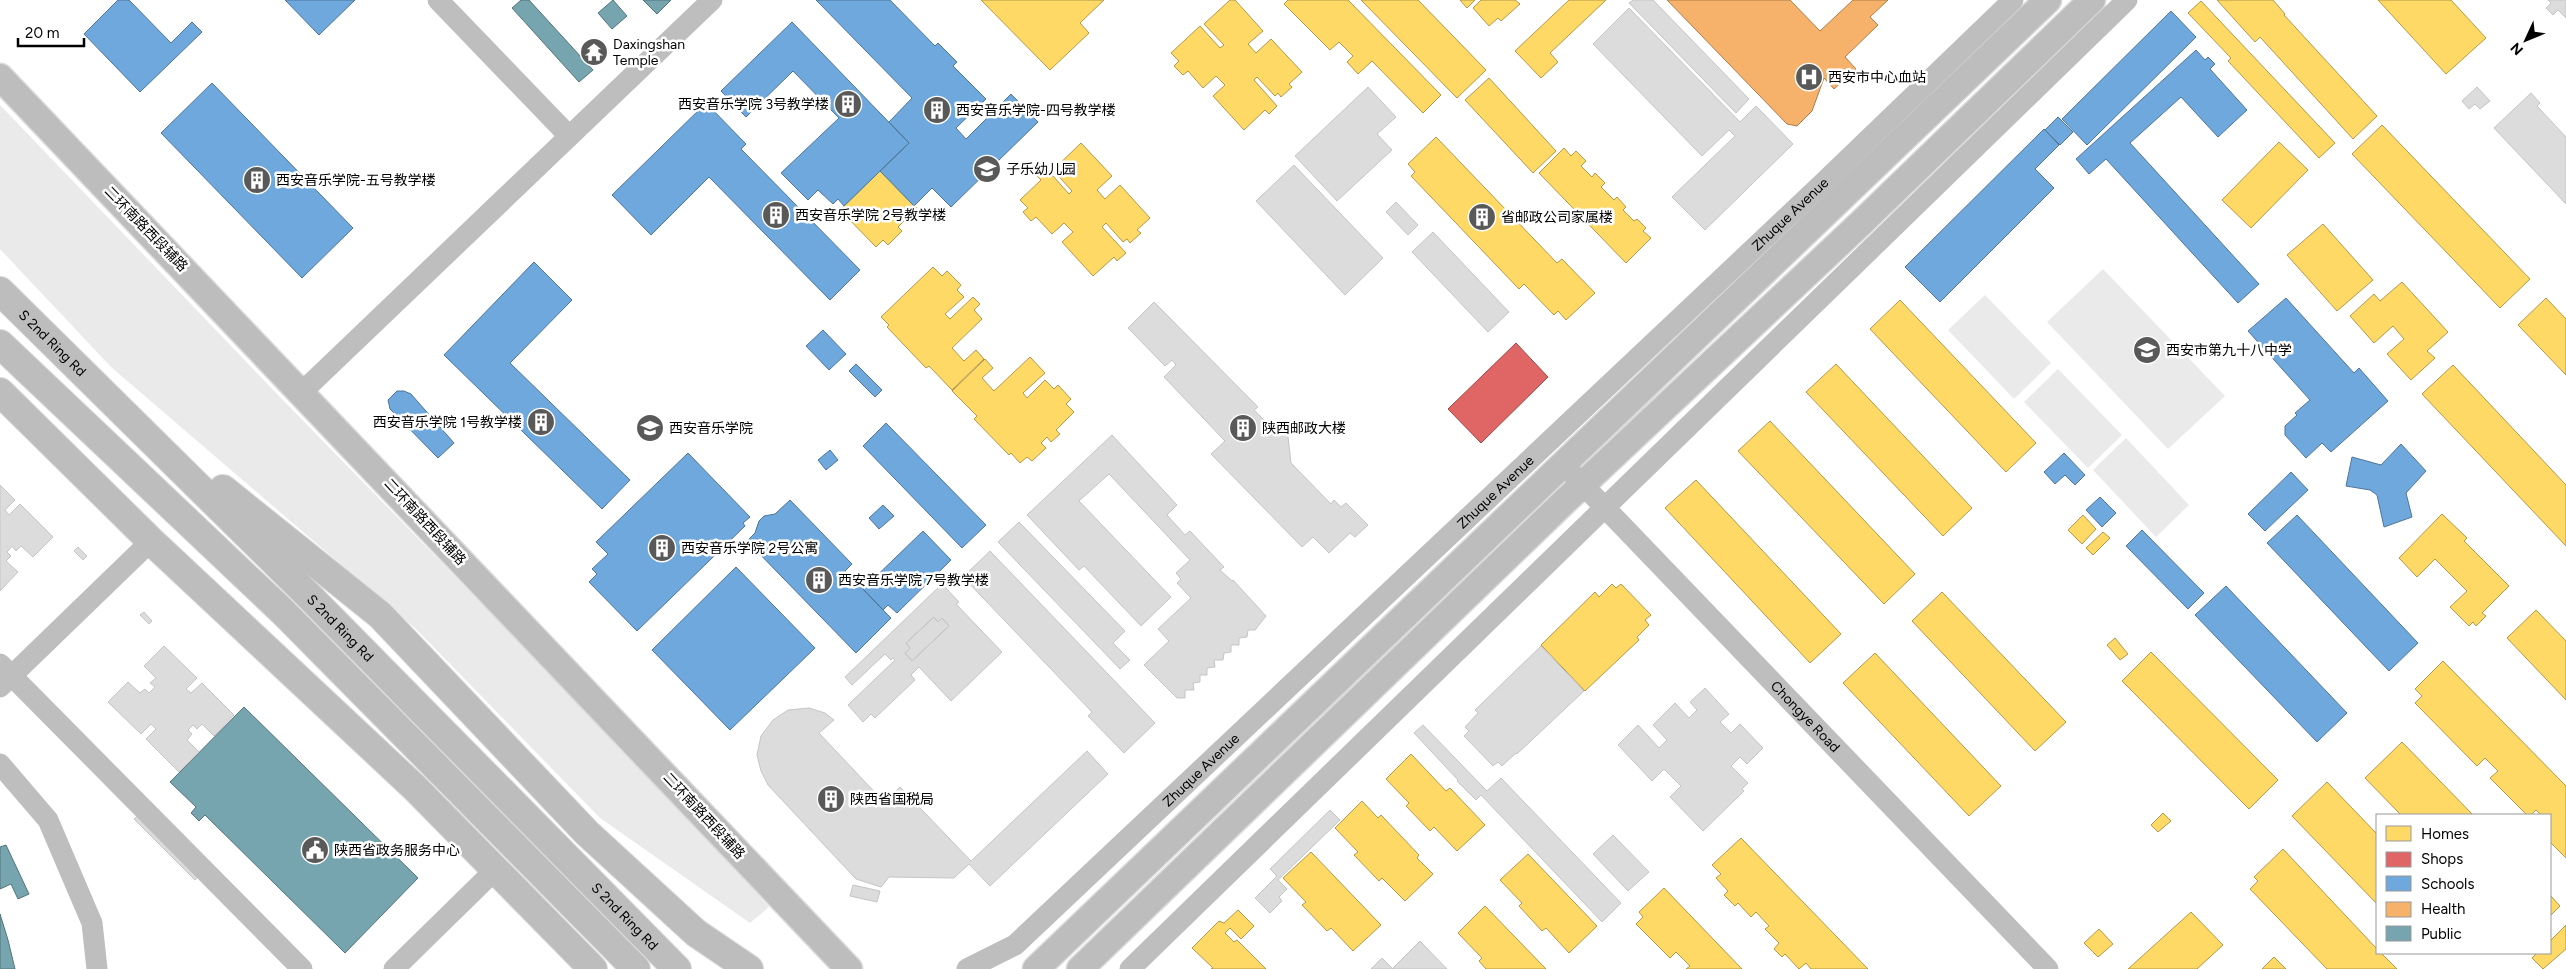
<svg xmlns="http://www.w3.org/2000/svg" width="2566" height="969" viewBox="0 0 2566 969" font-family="Figtree,'Noto Sans SC',sans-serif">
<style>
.green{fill:#eaeaea}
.homes{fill:#ffd966;stroke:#b29847}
.shops{fill:#e06666;stroke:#9d4747}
.schools{fill:#6fa8dc;stroke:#4e769a}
.health{fill:#f6b26b;stroke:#ac7d4b}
.public{fill:#76a5af;stroke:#53747a}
.building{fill:#dcdcdc;stroke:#c5c5c5;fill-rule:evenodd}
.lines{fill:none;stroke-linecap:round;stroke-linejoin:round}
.major-casing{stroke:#dbdbdb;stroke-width:29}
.highway-casing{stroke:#dbdbdb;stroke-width:30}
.minor{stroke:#bebebe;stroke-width:21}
.major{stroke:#bdbdbd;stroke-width:26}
.highway{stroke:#bdbdbd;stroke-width:28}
.labels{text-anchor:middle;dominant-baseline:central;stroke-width:5;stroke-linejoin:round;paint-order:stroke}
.poi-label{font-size:14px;fill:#000;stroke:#fff;text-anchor:start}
.street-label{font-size:14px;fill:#000;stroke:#fff}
</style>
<rect width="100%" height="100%" fill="#fff"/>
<path class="green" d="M0 105 278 395 697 824 769 907 750 923 600 818 416 629 111 367 0 249Z
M2103 269 2225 396 2168 449 2047 322Z
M1985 295 2051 363 2014 399 1948 330Z
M2058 369 2122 435 2088 468 2024 402Z
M2126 438 2189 505 2156 537 2093 470Z"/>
<path class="homes" d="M981 0H1104L1080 23 1089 33 1050 70Z
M1230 0H1235L1263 31 1248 44 1256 53 1271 39 1302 72 1289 84 1292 87 1281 97 1278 93 1275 96 1257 77 1254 80 1277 106 1269 114 1265 110 1244 130 1213 96 1225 85 1216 76 1203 88 1188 71 1183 75 1174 66 1179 61 1171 53 1200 26 1220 48 1224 45 1204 24Z
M1288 0H1348L1441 95 1423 113 1372 61 1358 74 1347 62 1353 56 1339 42 1330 50 1284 4Z
M1361 0H1418L1486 70 1457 98Z
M1460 0H1475L1467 8Z
M1481 0H1515L1520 4 1501 21 1498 18 1489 26 1473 8Z
M1569 0H1606L1550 53 1558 62 1541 78 1515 51Z
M2217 0H2273L2285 14 2284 15 2377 116 2353 139 2260 37 2255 42Z
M2378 0H2451L2486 38 2446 74Z
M2201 1 2335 143 2319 158 2228 61 2231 58 2188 13Z
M1489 78 1556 151 1533 173 1465 100Z
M2382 125 2530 279 2500 308 2352 154Z
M1436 137 1557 263 1562 259 1595 293 1566 320 1558 311 1554 315 1524 284 1519 289 1411 176 1415 172 1408 164Z
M2279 142 2308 170 2251 228 2222 200Z
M1081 143 1112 176 1097 190 1105 199 1120 185 1150 218 1137 230 1141 233 1130 243 1127 239 1123 242 1106 223 1102 227 1126 253 1117 261 1114 257 1093 276 1062 242 1073 232 1064 223 1052 234 1036 217 1031 221 1023 212 1028 208 1020 200 1041 180 1036 175 1045 167 1069 194 1072 191 1053 170Z
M1564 148 1571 156 1576 151 1586 161 1581 166 1592 177 1595 173 1605 183 1601 187 1614 200 1617 197 1626 207 1623 210 1634 221 1637 219 1646 228 1643 231 1651 238 1626 263 1539 173Z
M880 171 917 208 898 227 902 231 888 245 883 240 876 247 840 210Z
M2323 224 2373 280 2337 311 2287 255Z
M933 267 942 276 947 271 961 285 957 290 964 297 945 314 950 319 973 297 980 304 974 310 982 319 952 348 964 361 976 350 984 359 952 390 929 366 926 368 887 327 889 325 881 317Z
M2402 282 2448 332 2427 351 2435 358 2411 380 2387 354 2404 339 2393 326 2374 343 2350 316 2374 294 2380 301Z
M2546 298 2566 319V375L2518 325Z
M1900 300 2036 443 2006 472 1870 329Z
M1030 357 1045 373 1023 393 1027 398 1045 380 1054 389 1058 385 1071 399 1066 404 1074 412 1056 430 1060 434 1051 442 1047 437 1041 443 1046 448 1032 461 1027 457 1020 463 1011 453 1009 455 974 419 977 416 952 391 985 359 993 368 982 378 994 391Z
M1836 364 1972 508 1943 536 1806 392Z
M2453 365 2566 485V546L2422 394Z
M1770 421 1915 574 1884 604 1738 451Z
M1696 480 1841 634 1810 663 1665 508Z
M2442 514 2467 538 2464 541 2509 586 2482 613 2486 616 2476 626 2473 622 2469 626 2450 607 2467 591 2435 559 2417 577 2399 558Z
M2083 515 2096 529 2082 544 2068 530Z
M2103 532 2110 538 2093 555 2086 548Z
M1612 584 1616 588 1621 584 1651 615 1645 620 1649 625 1637 637 1639 640 1585 691 1541 645 1595 592 1599 597Z
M1942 592 2066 722 2035 751 1912 621Z
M2536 610 2566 641V700L2507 638Z
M2115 638 2128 654 2120 660 2107 645Z
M2151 652 2278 780 2249 809 2122 681Z
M1875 653 2001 786 1969 816 1843 683Z
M2443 661 2566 786V858L2550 842V815H2541L2536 810 2531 815H2527L2490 778 2498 771 2485 758 2477 766 2415 703 2422 696 2415 689Z
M2402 742 2473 815H2401L2365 778Z
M1411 754 1446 791 1450 788 1485 825 1457 851 1434 827 1430 831 1406 806 1409 803 1386 779Z
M2327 782 2377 834V904L2292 816Z
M1362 801 1378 818 1381 815 1419 855 1417 858 1433 874 1405 901 1382 878 1379 881 1354 855 1358 852 1335 828Z
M2163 813 2171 821 2158 832 2151 825Z
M1741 838 1868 969H1811L1806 963 1799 969 1785 954 1782 957 1774 949 1779 943 1765 929 1769 926 1756 912 1751 917 1738 903 1735 906 1724 895 1728 891 1716 878 1721 874 1712 865Z
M2283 849 2377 949V953H2381L2397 969H2327L2250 889 2258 881 2254 877Z
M1311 852 1381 925 1353 951 1331 928 1327 931 1302 905 1306 902 1283 878Z
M1528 854 1597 926 1569 953 1546 928 1542 931 1519 906 1522 903 1500 880Z
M1664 888 1742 969H1686L1690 966 1676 952 1670 958 1636 924 1643 917 1639 912Z
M2550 895 2560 906 2550 916Z
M1485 906 1546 969H1486L1479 961 1482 958 1458 933Z
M1238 910 1254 926 1241 939 1230 928 1225 933 1234 942 1237 940 1266 969H1211L1213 968 1192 948 1219 921 1224 923Z
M2191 912 2223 945 2197 969H2128Z
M2566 925V949L2543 969 2532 958 2537 953H2550V941Z
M2099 929 2113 944 2098 957 2084 943Z
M2274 957 2286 969H2262Z"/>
<path class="shops" d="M1516 343 1548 377 1481 443 1448 409Z"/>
<path class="schools" d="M118 0H129L171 43 192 22 202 32 140 92 84 34Z
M285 0H355L319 35Z
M816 0H890L935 46 938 43 957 62 953 66 986 99 956 128 966 139 1011 94 1038 122 951 207 932 188 914 206 880 171 909 143 889 122 912 98Z
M2171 11 2196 37 2087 145 2062 119Z
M792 22 909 143 844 206 838 199 833 204 818 190 808 200 781 173 839 118 793 71 746 117 721 91Z
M2196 50 2205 60 2208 57 2215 64 2210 69 2247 110 2218 137 2181 97 2130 143 2259 284 2238 303 2106 159 2089 174 2076 159Z
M212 83 353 228 302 278 161 133Z
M706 103 746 144 741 149 860 270 830 300 709 177 651 235 612 195Z
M2058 117 2073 132 2060 145 2045 130Z
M2044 129 2059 145 2035 169 2054 188 1940 302 1905 267Z
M534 262 572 300 510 363 630 480 602 509 444 355Z
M2286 298 2354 373 2359 368 2388 401 2331 452 2322 443 2306 458 2285 435V426L2297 415 2295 413 2310 400 2248 331Z
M823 330 846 354 829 370 806 346Z
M856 364 882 390 875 397 849 371Z
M397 391H404L411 394 454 443 438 458 390 409 388 400Z
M886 423 986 525 962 548 863 446Z
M2401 444 2426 471 2406 493 2412 517 2384 527 2377 495 2370 490 2346 486 2352 457 2381 465Z
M830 450 838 460 826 470 818 460Z
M688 453 750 517 743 523 745 526 637 631 589 582 597 574 592 569 608 554 596 542Z
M2064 453 2085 475 2075 485 2065 475 2055 484 2044 472Z
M2291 472 2308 490 2265 531 2248 514Z
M2100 497 2116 513 2102 527 2086 510Z
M790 500 852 564 845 571 891 618 856 653 747 541 755 533 759 521 764 516 775 514Z
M883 505 894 516 879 529 869 518Z
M2297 515 2418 643 2389 671 2267 543Z
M2142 530 2204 593 2188 609 2126 546Z
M923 531 951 560 897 613 888 605 883 610 863 589Z
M736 567 815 648 730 730 652 650Z
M2226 586 2347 713 2317 742 2195 615Z"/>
<path class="health" d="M1667 0H1790L1820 31 1853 0H1888L1870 17 1878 25 1845 57 1856 69 1834 89 1824 78 1812 111 1797 126 1787 124Z"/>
<path class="public" d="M521 0H529L593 70 579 82 512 8Z
M613 0 627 16 612 29 598 13Z
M643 0H671L657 14Z
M244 707 418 878 345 953 205 815 199 821 191 813 196 807 170 782Z
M6 845 29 894 18 899 11 884 0 889V847Z
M0 914 8 940 15 969H0Z"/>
<path class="building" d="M1633 0H1653L1749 99 1736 113 1629 3Z
M2548 0H2566V18L2558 10 2553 15 2546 8 2551 3Z
M1629 8 1740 122 1756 106 1793 144 1705 230 1672 197 1735 136 1729 130 1702 156 1593 44Z
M1368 87 1396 117 1377 134 1392 150 1337 201 1295 156Z
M2477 87 2490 101 2480 109 2475 104 2469 109 2462 101Z
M2531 93 2540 103 2537 106 2566 137V204L2494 128Z
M1294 165 1383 258 1345 295 1256 201Z
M1396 202 1418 225 1408 235 1386 212Z
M1433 232 1509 312 1488 332 1412 252Z
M1154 302 1258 407 1254 410 1273 429 1280 421 1287 428 1291 463 1331 504 1334 500 1341 507 1346 503 1368 525 1355 537 1350 533 1329 553 1313 537 1302 547 1211 454 1225 441 1164 377 1176 365 1172 360 1165 366 1128 328Z
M1112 435 1177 505 1167 515 1185 535 1190 531 1224 567 1220 570 1232 581 1233 580 1266 616 1255 630H1248L1247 637 1239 638V645H1231V652L1224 653 1223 660H1214L1215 667 1207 668V675H1200V682L1193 683 1194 690H1185V698H1177L1144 665 1169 641 1158 629 1191 598 1177 583 1181 579 1176 573 1190 560 1109 474 1079 501 1171 597 1141 626 1084 566 1079 570 1027 515Z
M0 485 15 500 5 510 9 515 20 504 53 537 33 557 21 546 16 551 12 546 7 552 11 556 6 561 18 572 0 591Z
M1019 522 1125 631 1113 643 1130 660 1120 669 998 542Z
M78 547 87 556 83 560 74 551Z
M990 551 1155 723 1124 753 1088 716 1092 712 963 577Z
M942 584 959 602 956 604 1002 652 951 701 919 667 911 675 915 680 875 718 871 714 863 722 848 705 895 660 893 658 891 660 885 654 852 685 845 677ZM934 617 938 622 942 618 949 626 912 661 905 653 910 648 906 643Z
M144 612 152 621 149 624 140 615Z
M934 617 938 622 942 618 949 626 912 661 905 653 910 648 906 643Z
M164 646 197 678 186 689 191 693 202 683 234 715 214 736 202 724 197 729 193 725 188 730 192 734 187 740 199 752 179 772 146 739 156 729 151 724 141 734 108 702 128 682 140 693 145 689 149 693 155 687 150 683 156 678 144 666Z
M1541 646 1584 691 1517 754 1516 753 1502 766 1498 762 1493 766 1464 736 1469 731 1465 727 1478 713 1475 710Z
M1705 688 1729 714 1720 722 1731 733 1740 724 1763 748 1747 764 1740 757 1731 766 1748 783 1742 789 1744 791 1703 831 1670 797 1681 786 1664 769 1652 781 1618 745 1638 725 1659 748 1667 740 1653 725 1675 703 1689 718 1697 710 1690 702Z
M809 708 825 713 834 720 819 733 884 802 900 787 971 861 1087 751 1108 774 990 886 969 864 954 878 889 877 881 887 856 879 768 785 761 771 757 755 761 736 773 720 788 710Z
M1423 725 1487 791 1501 778 1621 903 1602 922 1481 795 1476 800 1457 781 1458 780 1414 733Z
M1330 810 1340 820 1278 880 1287 889 1279 897 1282 901 1270 913 1255 898 1277 876 1270 869Z
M139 814 200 875 195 880 134 819Z
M1613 835 1649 872 1628 891 1593 854Z
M853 885 880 891 877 902 850 896Z
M1420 941 1447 969H1393V968Z
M1382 958 1393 969H1371Z"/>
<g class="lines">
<g class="major-casing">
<path id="major" d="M0 77 849 969
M1036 969 2048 0
M1080 969 1564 502 1861 223 2092 0"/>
</g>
<g class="highway-casing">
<g id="highway">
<path id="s3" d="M0 291 305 592 677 969"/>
<path d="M0 344 283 612 636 969"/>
<path d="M0 392 151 541 415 788 593 969"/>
<path d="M223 489 380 615 587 833 696 933 749 969"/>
</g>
</g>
<g class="minor">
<path d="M438 0 569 136"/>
<path d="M302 392 712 0"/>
<path id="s1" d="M1563 464 2048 969"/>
<path d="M0 664 302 969"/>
<path d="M0 687 151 541"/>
<path d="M0 764 48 820 92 923 97 969"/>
<path d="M394 969 495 870"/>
<path id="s2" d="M967 969 1015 945 1823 183 2013 0"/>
<path d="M1130 969 2127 0"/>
</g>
<use href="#major" class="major"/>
<use href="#highway" class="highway"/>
</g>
<defs>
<g id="temple-disc" transform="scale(1.4375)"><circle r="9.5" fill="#595959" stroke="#fff"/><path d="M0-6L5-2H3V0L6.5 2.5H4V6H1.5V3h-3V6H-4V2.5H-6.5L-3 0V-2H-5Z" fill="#fff"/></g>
<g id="hospital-disc" transform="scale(1.4375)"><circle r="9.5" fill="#595959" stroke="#fff"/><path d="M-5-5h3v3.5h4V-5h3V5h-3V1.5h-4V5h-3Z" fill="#fff"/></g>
<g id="building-disc" transform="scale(1.4375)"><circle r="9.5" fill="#595959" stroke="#fff"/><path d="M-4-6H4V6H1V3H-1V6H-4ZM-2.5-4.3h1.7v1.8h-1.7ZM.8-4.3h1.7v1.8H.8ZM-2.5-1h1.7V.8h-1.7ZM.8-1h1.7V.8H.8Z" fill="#fff"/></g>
<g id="school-disc" transform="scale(1.4375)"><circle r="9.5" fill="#595959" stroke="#fff"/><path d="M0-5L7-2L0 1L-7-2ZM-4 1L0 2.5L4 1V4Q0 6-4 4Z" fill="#fff"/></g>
<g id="university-disc" transform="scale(1.4375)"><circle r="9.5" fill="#595959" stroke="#fff"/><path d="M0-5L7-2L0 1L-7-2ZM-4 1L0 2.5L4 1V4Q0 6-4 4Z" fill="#fff"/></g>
<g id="civic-disc" transform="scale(1.4375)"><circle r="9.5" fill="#595959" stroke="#fff"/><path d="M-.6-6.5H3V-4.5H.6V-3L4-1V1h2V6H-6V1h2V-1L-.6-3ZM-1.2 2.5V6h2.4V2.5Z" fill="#fff"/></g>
</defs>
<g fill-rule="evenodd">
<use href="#temple-disc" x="594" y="52"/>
<use href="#hospital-disc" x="1809" y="77"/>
<use href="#building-disc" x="848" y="104"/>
<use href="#building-disc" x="937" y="110"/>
<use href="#school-disc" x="987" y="169"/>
<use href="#building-disc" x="257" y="180"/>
<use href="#building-disc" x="776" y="215"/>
<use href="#building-disc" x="1482" y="217"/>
<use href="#school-disc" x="2147" y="350"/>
<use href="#building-disc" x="541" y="422"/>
<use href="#university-disc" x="650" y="428"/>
<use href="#building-disc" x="1243" y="428"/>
<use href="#building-disc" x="662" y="548"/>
<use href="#building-disc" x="819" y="580"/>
<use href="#building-disc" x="831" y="799"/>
<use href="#civic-disc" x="315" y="850"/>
</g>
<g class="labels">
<g class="poi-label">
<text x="613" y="44">Daxingshan<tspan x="613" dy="16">Temple</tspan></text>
<text x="1828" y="77">西安市中心血站</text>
<text x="829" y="104" text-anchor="end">西安音乐学院 3号教学楼</text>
<text x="956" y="110">西安音乐学院-四号教学楼</text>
<text x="1006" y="169">子乐幼儿园</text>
<text x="276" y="180">西安音乐学院-五号教学楼</text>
<text x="795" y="215">西安音乐学院 2号教学楼</text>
<text x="1501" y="217">省邮政公司家属楼</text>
<text x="2166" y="350">西安市第九十八中学</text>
<text x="522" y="422" text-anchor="end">西安音乐学院 1号教学楼</text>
<text x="669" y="428">西安音乐学院</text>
<text x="1262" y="428">陕西邮政大楼</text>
<text x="681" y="548">西安音乐学院 2号公寓</text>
<text x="838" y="580">西安音乐学院 7号教学楼</text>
<text x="850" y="799">陕西省国税局</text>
<text x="334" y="850">陕西省政务服务中心</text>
</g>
<g class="street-label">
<text stroke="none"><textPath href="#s2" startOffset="1119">Zhuque Avenue</textPath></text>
<text transform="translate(146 229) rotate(46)">二环南路西段辅路</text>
<text stroke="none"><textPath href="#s3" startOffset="74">S 2nd Ring Rd</textPath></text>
<text stroke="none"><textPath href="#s2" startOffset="714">Zhuque Avenue</textPath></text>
<text transform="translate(425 522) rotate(47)">二环南路西段辅路</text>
<text stroke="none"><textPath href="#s3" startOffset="479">S 2nd Ring Rd</textPath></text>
<text stroke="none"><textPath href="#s1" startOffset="350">Chongye Road</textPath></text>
<text stroke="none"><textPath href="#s2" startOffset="309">Zhuque Avenue</textPath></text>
<text transform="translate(704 816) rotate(47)">二环南路西段辅路</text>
<text stroke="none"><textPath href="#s3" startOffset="884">S 2nd Ring Rd</textPath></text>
</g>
</g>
<rect x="2376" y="814" width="175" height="140" fill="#ffffff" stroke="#999999"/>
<rect x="2386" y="826" width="25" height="15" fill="#ffd966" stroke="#999999"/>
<text x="2421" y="839" font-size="15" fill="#000000">Homes</text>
<rect x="2386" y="852" width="25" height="15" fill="#e06666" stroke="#999999"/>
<text x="2421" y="864" font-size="15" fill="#000000">Shops</text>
<rect x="2386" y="876" width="25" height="15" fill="#6fa8dc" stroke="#999999"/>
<text x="2421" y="889" font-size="15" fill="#000000">Schools</text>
<rect x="2386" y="902" width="25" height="15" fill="#f6b26b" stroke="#999999"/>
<text x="2421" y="914" font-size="15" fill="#000000">Health</text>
<rect x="2386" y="926" width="25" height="15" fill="#76a5af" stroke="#999999"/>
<text x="2421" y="939" font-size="15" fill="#000000">Public</text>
<g transform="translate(2526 40) rotate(226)" stroke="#ffffff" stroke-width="4" paint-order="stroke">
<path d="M0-4L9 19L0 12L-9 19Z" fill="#000000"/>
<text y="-8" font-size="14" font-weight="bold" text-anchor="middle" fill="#000000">N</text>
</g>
<path d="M18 38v8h66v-8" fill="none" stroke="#000000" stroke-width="2.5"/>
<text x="25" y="38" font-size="15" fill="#000000" stroke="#ffffff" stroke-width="4" paint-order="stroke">20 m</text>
</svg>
